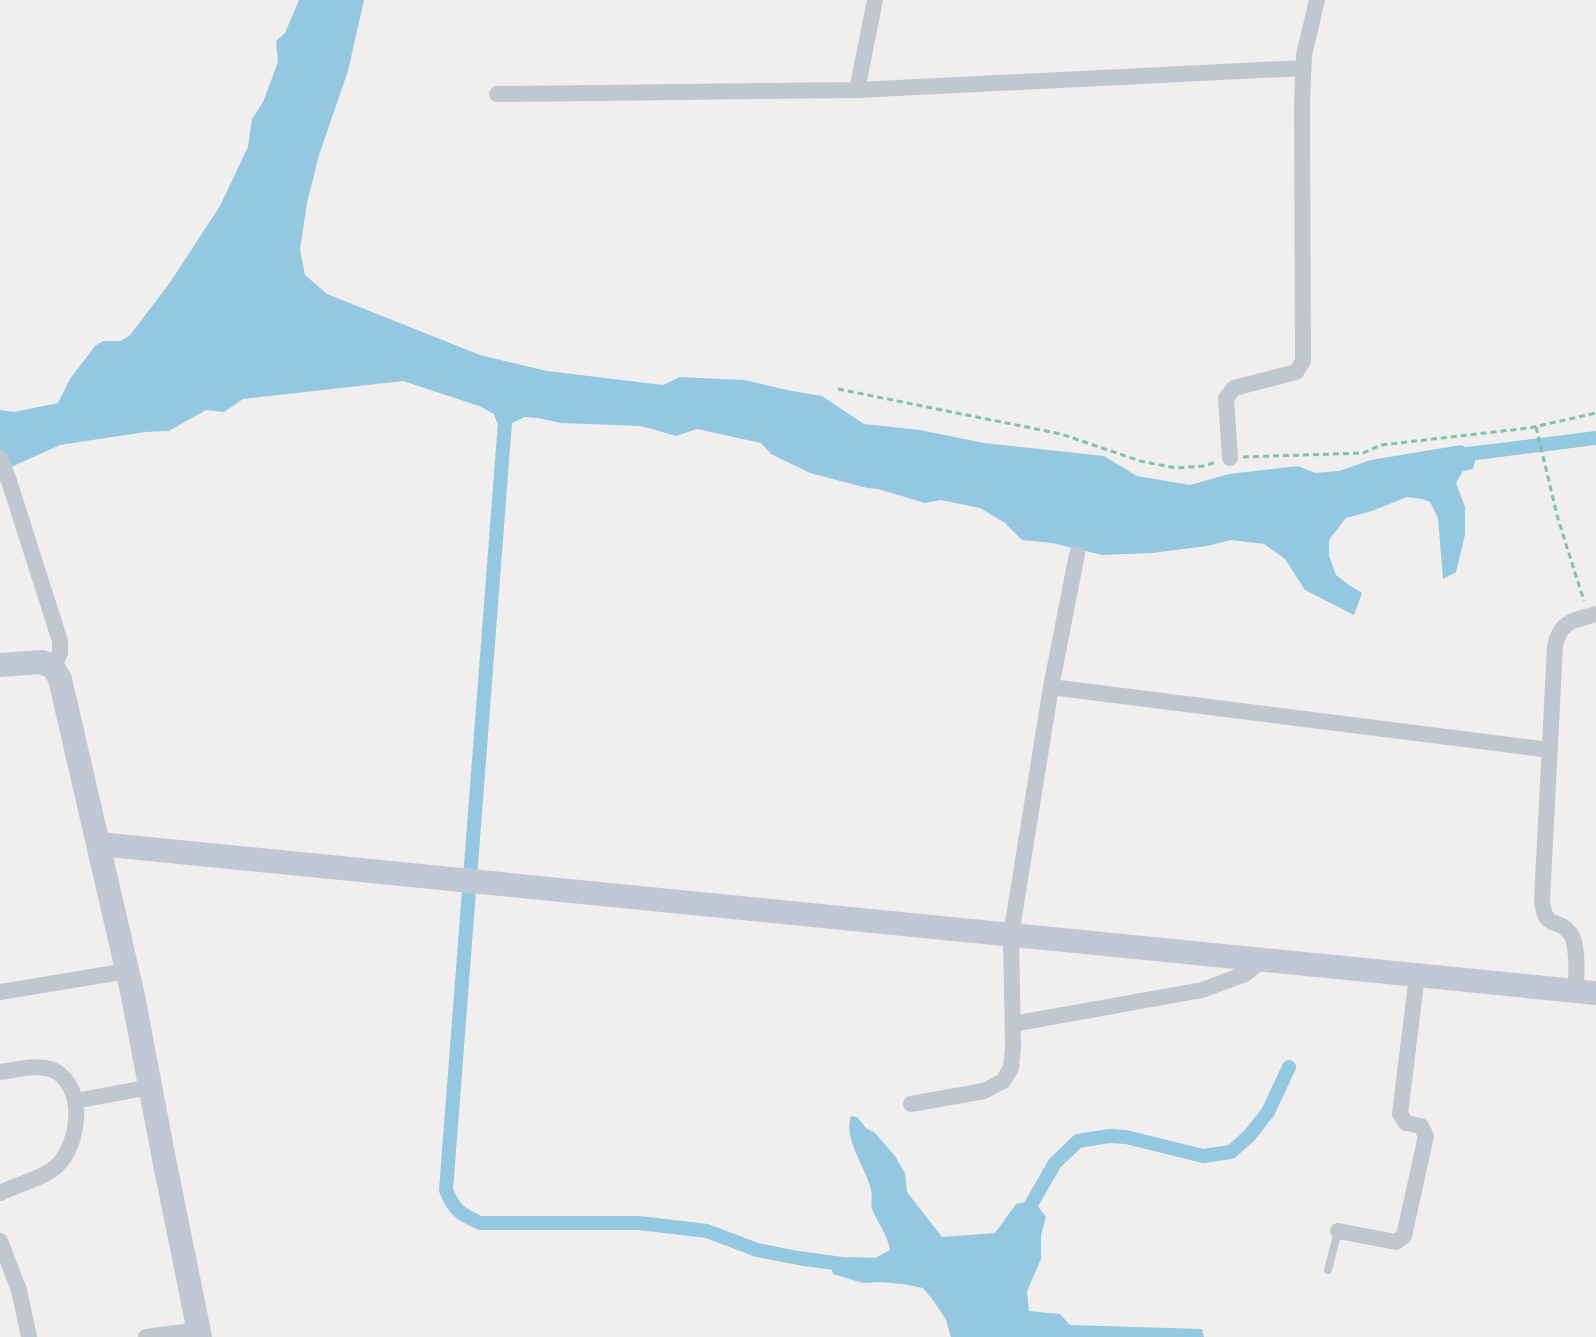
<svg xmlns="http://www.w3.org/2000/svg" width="1596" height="1337" viewBox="0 0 1596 1337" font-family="'Golos Text',sans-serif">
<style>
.water{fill:#94c8e0}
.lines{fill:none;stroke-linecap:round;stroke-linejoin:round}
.canal{stroke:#94c8e0;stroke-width:14}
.path{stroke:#7ec3a8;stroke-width:3;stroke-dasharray:6 4;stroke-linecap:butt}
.lane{stroke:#c1c7ce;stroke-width:8}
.street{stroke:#c1c7ce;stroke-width:16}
.secondary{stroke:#c1c8d3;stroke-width:24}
</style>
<rect width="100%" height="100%" fill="#f1efee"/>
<path class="water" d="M299 0H364L348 71 319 155 307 203 300 249 305 275 327 294 480 355 547 371 663 385 680 377 744 380 792 391 822 396 864 424 920 430 984 443 1104 456 1137 476 1190 485 1229 474 1298 466 1315 473 1339 471 1371 460 1461 445 1477 453 1473 469 1463 471 1456 483 1465 507V535L1456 572 1443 579 1438 518 1430 502 1422 499 1407 497 1372 511 1346 518 1329 540V556L1336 575 1349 585 1362 593 1354 615 1305 590 1285 559 1264 544 1231 540 1207 546 1152 553 1102 555 1052 543 1022 540 1005 523 980 508 941 500 925 503 878 489 867 488 810 473 771 454 761 443 697 429 676 436 641 426 561 423 538 418 525 417 505 426 497 423 494 414 479 406 403 381 243 399 224 412 206 410 169 431 145 432 60 445 0 472V410L14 412 58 403 70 379 95 346 103 341H121L130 335 169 284 220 206 248 147 252 119 263 102 278 62 276 41 285 33Z
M851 1116 857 1117 866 1128 875 1133 895 1156 905 1173 907 1192 942 1237 995 1233 1016 1204 1033 1200 1046 1217 1041 1235V1259L1027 1291 1029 1311 1060 1314 1070 1325 1202 1329 1204 1337H951L946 1320 935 1303 923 1288 902 1284 881 1282 863 1283 833 1274 830 1263 850 1257 875 1258 890 1250C887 1233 878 1224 872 1209 870 1203 873 1196 871 1190 866 1167 843 1140 851 1116Z"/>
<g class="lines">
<path class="canal" d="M506 409 446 1190C454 1211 461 1214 480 1223H639L707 1231 757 1250 798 1258 849 1265
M1461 456 1468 454 1596 438
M1025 1215 1055 1163 1078 1141 1109 1136 1126 1137 1203 1156 1231 1152 1249 1136 1268 1112 1289 1067"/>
<path class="path" d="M838 389 1061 434 1140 461 1176 468 1204 466 1216 462
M1536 427 1558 519 1584 601
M1243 457 1363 453 1381 445 1529 428 1596 413"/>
<path class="lane" d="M1328 1270 1338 1231"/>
<path class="street" d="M857 90 1303 68
M497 94 857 90 875 0
M0 458 9 481 60 641V653L53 667
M1230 458 1226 398 1234 388 1296 372 1303 361 1302 103 1304 55 1317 0
M1051 687 1077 554
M1576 991C1576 975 1579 945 1570 933 1557 916 1545 932 1542 900L1555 646C1560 621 1574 620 1596 614
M0 992 127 971
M1013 1024 1202 990 1245 974 1263 960
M0 1072C17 1070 40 1063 55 1071 88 1089 79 1151 52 1170 37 1180 16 1185 0 1193
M75 1101 150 1087
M911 1104 984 1091 1003 1081 1011 1068 1013 1046 1011 935 1051 687 1550 750
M1338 1231 1396 1242 1404 1236 1426 1136 1421 1126 1406 1123 1400 1114 1417 975
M0 1241 19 1290 29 1337
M146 1337 198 1330"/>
<path class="secondary" d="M0 665 42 662 53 667 60 679 133 996 163 1154 200 1337
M99 844 1596 993"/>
</g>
</svg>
